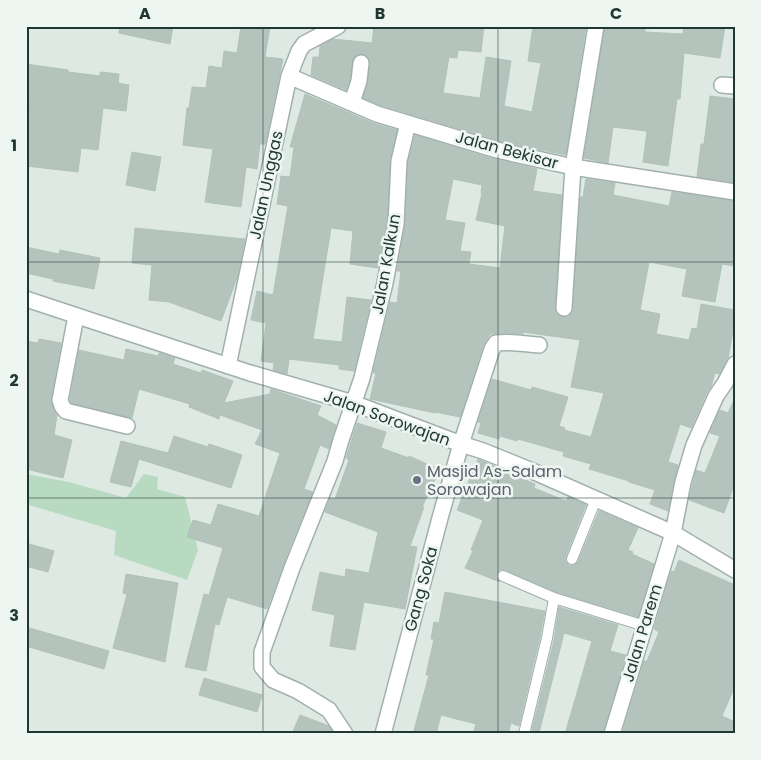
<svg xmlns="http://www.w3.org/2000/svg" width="761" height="760" viewBox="0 0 761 760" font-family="Poppins,sans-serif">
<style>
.grass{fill:#b7dac0}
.building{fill:#b4c4bd;stroke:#b1c2bb;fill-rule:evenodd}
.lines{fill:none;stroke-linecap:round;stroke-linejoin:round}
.lane-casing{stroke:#a1b0ab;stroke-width:12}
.street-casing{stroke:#a1b0ab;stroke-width:18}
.lane{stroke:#fff;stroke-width:10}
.street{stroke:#fff;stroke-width:15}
.grid{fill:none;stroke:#203831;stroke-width:1;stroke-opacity:0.55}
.worship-dot{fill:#6b7280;stroke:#eef6f2;stroke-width:2}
.labels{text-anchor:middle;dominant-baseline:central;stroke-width:5;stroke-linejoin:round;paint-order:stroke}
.street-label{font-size:16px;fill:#203831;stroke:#eef6f2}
.worship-label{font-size:16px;fill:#5b616d;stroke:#eef6f2;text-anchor:start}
.neatline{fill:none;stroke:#203831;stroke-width:2}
.grid-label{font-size:16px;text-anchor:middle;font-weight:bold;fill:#203831}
</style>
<rect width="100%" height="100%" fill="#dee9e4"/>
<path class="grass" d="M26 474 69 482 126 498 144 474 158 477 157 489 185 497 198 550 187 580 114 555 116 531 26 504Z"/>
<path class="building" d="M120 26H173L170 44 119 33Z
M241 26H270L265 57 283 59 265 144H260L257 169 246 167 241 207 205 202 213 149 183 145 187 108H189L192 87 206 88 209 66 222 68 224 51 237 53Z
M374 26H484L481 52 458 50 457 58 449 57 443 93 480 98 486 57 511 61 504 106 532 112 541 63 528 61 533 26H586L566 155 499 141 380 105 363 98 368 82 370 64 369 59 367 56 363 54 357 55 353 58 350 79 346 90 311 75 313 57H319L320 46 333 39 372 43Z
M605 26H645V32L683 34 684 26H725L720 58 684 53 680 99H677L668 166 643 162 647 131 613 127 608 163 584 158Z
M26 64 68 70V72L100 76V72L119 74 118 83 129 85 126 111 103 108 98 150 81 148 78 172 26 166V131L30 96 26 95Z
M305 94 373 123 397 130 390 160 387 223 378 268 350 264 353 231 331 228 313 339 342 342 347 297 371 300 354 371 339 369V365L289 359 287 374 273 370 274 363 261 361 266 323 251 320 257 291 273 295 288 206 277 204 281 176 290 177 294 147H290Z
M710 96 735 99V182L697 177 701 144H704Z
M415 135 494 159 537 169 533 191 562 195 555 307 556 313 558 315 563 317 569 316 572 313 573 309 580 197H583L586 179 615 183 613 195 669 206 672 192 735 201V266L722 264 715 302 682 296 687 269 649 262 640 310 660 314 656 334 689 340 692 328 697 329 701 304 735 310V330H733L728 359 719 374 715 373 711 387 707 392 691 428 680 424 668 462 678 465 674 480 668 511 650 504 655 490 629 482V481L589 469 591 464 563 456 564 452 518 439 517 441 500 436 499 439 478 433 481 423 478 422 492 379 531 390 532 387 568 397 559 426 565 428 564 430 591 437 604 393 571 387 580 340 523 332V334L507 333 490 334 483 346 460 417 435 412V413L370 399 376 373H373L390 302 397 303 401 271H397L405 225 408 162ZM453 179 482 185 481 193H482L476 220 505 226 500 268 469 264 471 252 460 251 465 223 445 220Z
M132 152 161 157 155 191 126 185Z
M135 228 245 239 237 278 221 321 169 302 149 300 152 265 132 263Z
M26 247 59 254 60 250 100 258 94 289 53 281V279L26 273Z
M39 339 61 343 51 399 53 409 57 415 54 435 72 440 63 478 26 469V341L38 343Z
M126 349 158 356 159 353 175 358 173 364 201 373 202 370 233 381 224 403 270 394 271 389 321 406 317 415 336 425 329 449 320 445 304 489 313 492 290 547 267 609 227 597 219 625 215 624 206 671 185 667 204 594 209 595 223 548 187 537 193 520 211 525 218 504 259 516 280 453 255 444 262 430 220 415 219 419 189 407 190 404 139 389 132 418 71 403 70 399 79 350 124 360Z
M734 400H735V483L724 513 689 500 696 470 705 473 720 436 710 433 720 410 728 413Z
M357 423 386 432 381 448 409 458V456L440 470 422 507H424L410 546 417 547 405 609 364 602 355 650 330 646 335 615 312 610 320 572 345 577 346 569 369 573 378 532 325 512 330 498 335 499 349 460 346 458Z
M174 436 208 447 209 444 242 455 231 488 139 459 131 487 110 482 121 441 168 453Z
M478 459 535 484 534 488 566 501 568 497 586 505 566 556 565 560 569 565 573 566 578 562 599 511 638 528 628 550 633 552 632 554 654 564 638 617 556 592 505 570 502 569 497 573 496 577 500 582 465 568 473 551 471 550 483 520 457 510Z
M26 543 54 551 48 572 26 566Z
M679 560 735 585V686L722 716 735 722V734H622L644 661H647L659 632 654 629 671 571 674 572Z
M126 574 178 583 165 662 113 648 127 594 123 593Z
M445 592 545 611 540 637 519 726 511 723 508 734H473L476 724 441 715 436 734H413L429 675H426L434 639H431L434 622 439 623Z
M559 607 618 625 610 651 626 655 603 734H565L592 641 564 633 539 733 532 730 554 640Z
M26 627 109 651 104 669 26 646Z
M204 678 262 695 257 712 199 695Z
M300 715 329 726 334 734H292Z"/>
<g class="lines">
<g class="lane-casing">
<path id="lane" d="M572 559 596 499
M503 576 554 598 645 626
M524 734 547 638 554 598"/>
</g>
<g class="street-casing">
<path id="street" d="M289 76 377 114 497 150 573 167 735 192
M722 85 735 86
M352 102 359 81 361 63
M26 299 250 373 353 403 461 444 483 451 530 470 673 533 735 570
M564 308 573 167 596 26
M76 316 60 400 62 406 66 411 127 426
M228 366 289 76 299 51 304 44 338 26
M345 734 329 710 298 691 273 680 262 667V652L292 568 335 461 341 440 362 378 385 283 396 224 399 161 408 123
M383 734 440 518 461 444 492 349 496 343C511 341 525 344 539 345
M612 734 673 533 683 482 694 445 716 396 725 383 735 364"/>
</g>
<use href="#lane" class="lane"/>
<use href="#street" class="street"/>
</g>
<path class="grid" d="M263 26V734M498 26V734M26 262H735M26 498H735"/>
<circle class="worship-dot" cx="417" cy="480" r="5"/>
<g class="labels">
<g class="street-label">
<text transform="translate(507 150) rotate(15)">Jalan Bekisar</text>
<text transform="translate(266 185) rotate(-78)">Jalan Unggas</text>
<text transform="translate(386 264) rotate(-80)">Jalan Kalkun</text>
<text transform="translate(387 418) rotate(20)">Jalan Sorowajan</text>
<text transform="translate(421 589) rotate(-75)">Gang Soka</text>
<text transform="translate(642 633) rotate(-73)">Jalan Parem</text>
</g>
<g class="worship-label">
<text x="427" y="471">Masjid As-Salam<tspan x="427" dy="18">Sorowajan</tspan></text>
</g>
</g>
<rect width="761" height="760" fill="none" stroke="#eef6f2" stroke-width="55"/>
<rect x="28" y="28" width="706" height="704" class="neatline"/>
<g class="grid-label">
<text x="145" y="19">A</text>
<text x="380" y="19">B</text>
<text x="616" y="19">C</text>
<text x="14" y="151">1</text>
<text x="14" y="386">2</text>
<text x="14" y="621">3</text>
</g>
</svg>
